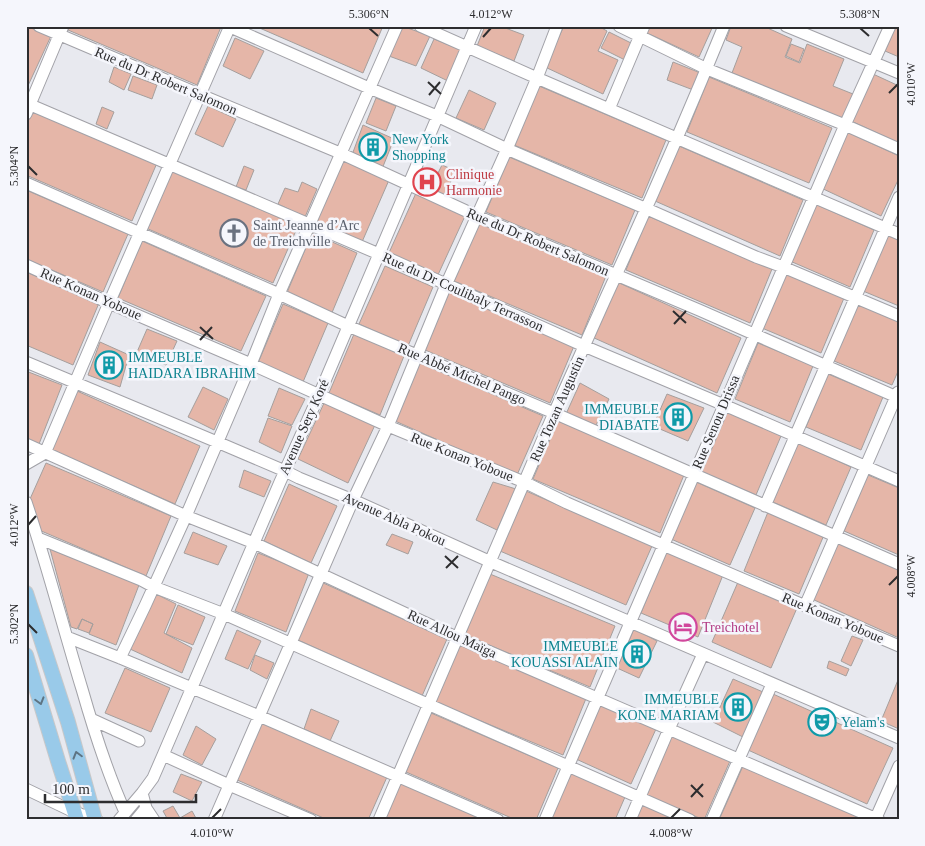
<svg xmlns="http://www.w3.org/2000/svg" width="925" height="846" viewBox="0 0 925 846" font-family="Georgia,serif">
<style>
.building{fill:#e5b6a8;stroke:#a59f9d}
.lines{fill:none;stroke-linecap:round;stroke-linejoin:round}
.minor-casing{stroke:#a2a2a8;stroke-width:13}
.major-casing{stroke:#c8c8c9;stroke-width:16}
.minor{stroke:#fff;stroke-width:11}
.major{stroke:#99cae9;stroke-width:14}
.oneway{stroke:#5e7483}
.ticks{fill:none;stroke:#2d2d2f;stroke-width:2}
.labels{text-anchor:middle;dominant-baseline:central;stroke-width:5;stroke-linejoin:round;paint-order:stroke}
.street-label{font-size:14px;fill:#2d2d2f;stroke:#f5f6fc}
.culture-label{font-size:14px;fill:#0d838f;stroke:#f5f6fc;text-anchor:start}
.health-label{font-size:14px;fill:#be3a42;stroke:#f5f6fc;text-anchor:start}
.worship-label{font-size:14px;fill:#5b616d;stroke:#f5f6fc;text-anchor:start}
.hotel-label{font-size:14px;fill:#b23c85;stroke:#f5f6fc;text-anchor:start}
.neatline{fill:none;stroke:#2d2d2f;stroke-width:2}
.ticks-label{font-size:12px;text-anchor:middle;fill:#2d2d2f}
</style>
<rect width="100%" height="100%" fill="#e8e9ef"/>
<path class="building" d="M26 26 51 36 26 90Z
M69 26H220L221 27 197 85 68 30Z
M255 26H383L363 73Z
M402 26 430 36 416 66 389 56Z
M485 26H500L524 35 514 61 477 46Z
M564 26H598L607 31 598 51 618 60 603 94 545 67Z
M648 26H713L699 57 645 32Z
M731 26H763L792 39 785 57 800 63 807 44 844 59 833 86 853 94 843 119 732 73 742 47 726 40Z
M896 26H899V57L885 51Z
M609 32 635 45 627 61 601 48Z
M235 38 264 51 250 79 223 66Z
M434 39 461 50 448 81 421 68Z
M791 44 804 49 799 62 786 56Z
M673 62 703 74 696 91 667 80Z
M114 67 131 74 124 90 109 82Z
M873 74 899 86V143L851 121Z
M133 76 157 85 152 99 128 90Z
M709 77 832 128 809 183 687 132Z
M539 86 666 140 642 198 514 145Z
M469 90 496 103 484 130 456 118Z
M376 98 396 106 386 131 366 123Z
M208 106 236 119 223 147 195 134Z
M102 107 114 112 107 129 96 124Z
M33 110 157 163 132 221 26 175V126Z
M363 125 394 139 382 169 352 155Z
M845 131 899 156V178L881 216 819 187Z
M679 146 803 200 780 256 655 201Z
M509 157 635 210 612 265 486 212Z
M343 160 389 180 362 242 316 222Z
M442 165 456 171 444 195 430 189Z
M244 166 254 170 246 190 236 187Z
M171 170 298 226 273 283 146 228Z
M302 182 317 189 305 217 278 204 285 188 298 192Z
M26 190 128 234 103 292 26 259Z
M416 193 465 216 437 277 388 255Z
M815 204 874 230 850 287 790 261Z
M648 216 772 269 750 323 626 270Z
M479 223 606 276 582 335 454 281Z
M312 233 357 253 331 315 286 295Z
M886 235 899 240V306L863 291Z
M142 241 266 296 241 351 118 298Z
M385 266 433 287 408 346 359 324Z
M26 272 99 303 73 365 26 345Z
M785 273 844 298 821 353 762 328Z
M617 282 741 338 717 393 592 337Z
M449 292 574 346 550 403 425 350Z
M283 304 328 323 303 382 258 363Z
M857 304 899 322V369L892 385 834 361Z
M147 329 177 341 166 365 137 352Z
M354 334 404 356 380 415 329 393Z
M100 342 129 355 120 387 88 375Z
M758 343 813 366 790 422 735 399Z
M420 363 543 416 517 475 395 421Z
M26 371 62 385 39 444 26 439Z
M828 374 883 397 861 450 806 427Z
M580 383 609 399 595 427 566 414Z
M203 387 228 399 214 430 188 417Z
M279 388 305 399 292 425 268 416Z
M77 391 200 446 175 504 52 450Z
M667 394 704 408 688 441 653 426Z
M325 401 375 425 348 483 298 459Z
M725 411 781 436 756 495 700 471Z
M268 418 292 426 281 453 259 442Z
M558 421 684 475 660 533 533 479Z
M798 443 851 467 826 525 773 502Z
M46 463 171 516 146 576 39 530 30 499Z
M244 470 271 481 264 497 239 487Z
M868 475 899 488V555L844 531Z
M493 482 516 489 497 530 476 520Z
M696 482 755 508 730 565 671 539Z
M289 484 337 506 311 563 264 541Z
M526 491 652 546 626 605 500 551Z
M768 512 824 535 799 594 744 571Z
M193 532 227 546 218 565 184 553Z
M392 534 413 542 408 554 386 545Z
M837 542 899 570V638L812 599Z
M50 549 139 585 116 645 89 634 93 624 82 619 77 629 71 627Z
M666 551 723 575 698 637 641 613Z
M258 553 309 573 286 632 235 611Z
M490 574 615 626 590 687 465 635Z
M321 582 447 639 422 696 296 639Z
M738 582 797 608 771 668 712 642Z
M154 593 176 604 164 633 192 648 182 673 130 649Z
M178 605 205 617 193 645 166 634Z
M82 619 93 624 89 633 78 629Z
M634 629 657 641 639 678 617 668Z
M237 630 261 641 248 669 225 659Z
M852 636 863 640 851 666 841 661Z
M460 643 587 696 563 755 435 702Z
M255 655 274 663 267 679 250 670Z
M829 661 849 669 846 676 827 668Z
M125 668 170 688 151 732 105 713Z
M733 679 763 692 743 737 713 722Z
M898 680H899V729L881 721Z
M773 694 893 748 867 804 748 750Z
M601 704 656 729 631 784 576 759Z
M311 709 339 721 330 741 304 729Z
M431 713 558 768 536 820H516L406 772Z
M260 721 387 777 368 820H328L235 779Z
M196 726 216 739 202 765 183 755Z
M672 735 730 761 704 820 645 795Z
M743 766 863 818 862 820H719Z
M570 773 625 797 615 820H549Z
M181 774 202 782 192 801 173 792Z
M401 782 487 820H385Z
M641 804 676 820H634Z
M173 806 180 818 177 820H168L163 811Z
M192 811 197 820H177L180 818Z"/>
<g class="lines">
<g class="minor-casing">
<path id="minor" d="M39 26 201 95 340 153 477 216 699 310 899 398
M228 26 369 88 437 116 507 149 647 209 756 257 783 267 899 316
M420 26 537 78 899 234
M619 26 707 69 845 125 899 149
M786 26 899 73
M26 103 379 254 584 346 724 405 899 481
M609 109 644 26
M26 114 63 26
M26 183 279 294 348 326 554 413 899 564
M26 265 109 303 251 364 388 426 524 482 567 503 663 545 899 646
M26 362 217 442 285 471 299 478 353 500 491 562 899 738
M26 444 186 516 254 543 458 638 879 820
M26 464 45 453 109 303 230 26
M26 502C47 564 63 627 82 689 94 731 107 772 125 812
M765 506 899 197
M38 538 141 580 154 587 224 614 690 820
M805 606 898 392
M67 637 120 658 259 716 498 820
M120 658 145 606 186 516 251 364 279 294 397 26
M91 719 139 741
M163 755 229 785 311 820
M26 789 74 812 97 820
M142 793 146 808 154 820
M119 820 142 793 153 778 163 755 280 482 319 395 476 26
M136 820 146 808
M214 820 353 500 388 426 446 285 507 149 537 78 557 26
M379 820 554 413C572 374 589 335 607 295 648 206 687 117 724 26
M545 820 845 125 890 26
M630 820 669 729 703 654
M712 820 772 684
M875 820 899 766"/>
</g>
<g class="major-casing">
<path id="major" d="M26 593 68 722 95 820
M26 655 58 761 77 820"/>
</g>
<use href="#minor" class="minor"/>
<use href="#major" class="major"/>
</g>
<defs><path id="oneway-chevron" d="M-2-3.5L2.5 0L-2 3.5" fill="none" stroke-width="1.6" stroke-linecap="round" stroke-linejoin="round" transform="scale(1.25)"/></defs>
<g class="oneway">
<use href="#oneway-chevron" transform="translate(40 701) rotate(74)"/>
<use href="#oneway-chevron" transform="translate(77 755) rotate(-106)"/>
</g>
<path class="ticks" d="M369 28 378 36M860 28 869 36M483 37 491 28M428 82 441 94M889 93 898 84M429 95 440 82M28 166 37 175M673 311 686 323M674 324 686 311M200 327 213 339M200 340 212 327M28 525 36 516M445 556 458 568M446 568 458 556M889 585 898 576M28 624 37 633M691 785 703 797M691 797 703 784M212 818 221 809M671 818 680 809"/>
<defs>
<g id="building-ring" transform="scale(1.4375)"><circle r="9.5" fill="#f5f6fc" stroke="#0f9aa8" stroke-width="1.5"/><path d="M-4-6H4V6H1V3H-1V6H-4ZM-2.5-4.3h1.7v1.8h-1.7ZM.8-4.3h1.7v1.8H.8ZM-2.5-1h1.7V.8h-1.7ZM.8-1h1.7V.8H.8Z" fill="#0f9aa8"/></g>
<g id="hospital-ring" transform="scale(1.4375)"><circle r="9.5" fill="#f5f6fc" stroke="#e0444e" stroke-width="1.5"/><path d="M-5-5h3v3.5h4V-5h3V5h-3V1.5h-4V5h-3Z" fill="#e0444e"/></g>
<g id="church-ring" transform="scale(1.4375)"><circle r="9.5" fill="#f5f6fc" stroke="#6b7280" stroke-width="1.5"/><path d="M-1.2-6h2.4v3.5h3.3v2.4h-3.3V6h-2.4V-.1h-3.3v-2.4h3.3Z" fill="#6b7280"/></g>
<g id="hotel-ring" transform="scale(1.4375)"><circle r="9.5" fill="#f5f6fc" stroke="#d1479c" stroke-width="1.5"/><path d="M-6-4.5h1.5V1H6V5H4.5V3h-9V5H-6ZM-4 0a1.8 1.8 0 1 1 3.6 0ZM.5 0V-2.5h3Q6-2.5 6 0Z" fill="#d1479c"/></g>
<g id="theatre-ring" transform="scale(1.4375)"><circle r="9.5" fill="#f5f6fc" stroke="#0f9aa8" stroke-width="1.5"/><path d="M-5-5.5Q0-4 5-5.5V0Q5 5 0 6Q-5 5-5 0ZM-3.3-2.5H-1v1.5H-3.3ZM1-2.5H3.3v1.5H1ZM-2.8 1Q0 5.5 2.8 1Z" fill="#0f9aa8"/></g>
</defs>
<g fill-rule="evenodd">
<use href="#building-ring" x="373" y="147"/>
<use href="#hospital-ring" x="427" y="182"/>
<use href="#church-ring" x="234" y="233"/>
<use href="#building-ring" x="109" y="365"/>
<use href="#building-ring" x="678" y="417"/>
<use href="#hotel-ring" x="683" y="627"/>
<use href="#building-ring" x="637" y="654"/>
<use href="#building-ring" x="738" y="707"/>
<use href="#theatre-ring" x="822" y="722"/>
</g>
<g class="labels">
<g class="street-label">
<text transform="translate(166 81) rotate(23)">Rue du Dr Robert Salomon</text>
<text transform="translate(538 242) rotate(23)">Rue du Dr Robert Salomon</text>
<text transform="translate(463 292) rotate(24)">Rue du Dr Coulibaly Terrasson</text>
<text transform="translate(91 294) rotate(24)">Rue Konan Yoboue</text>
<text transform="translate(462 374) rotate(23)">Rue Abbé Michel Pango</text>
<text transform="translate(557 409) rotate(-66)">Rue Tozan Augustin</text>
<text transform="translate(716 422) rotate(-67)">Rue Senou Drissa</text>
<text transform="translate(304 427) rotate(-66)">Avenue Sery Koré</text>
<text transform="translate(462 457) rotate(22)">Rue Konan Yoboue</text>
<text transform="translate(394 519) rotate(24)">Avenue Abla Pokou</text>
<text transform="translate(833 618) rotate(23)">Rue Konan Yoboue</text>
<text transform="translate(452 634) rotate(25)">Rue Allou Maïga</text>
</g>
<g class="culture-label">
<text x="392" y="139">New York<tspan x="392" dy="16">Shopping</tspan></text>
<text x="128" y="357">IMMEUBLE<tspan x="128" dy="16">HAIDARA IBRAHIM</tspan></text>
<text x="659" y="409" text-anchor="end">IMMEUBLE<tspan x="659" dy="16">DIABATE</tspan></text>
<text x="618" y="646" text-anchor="end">IMMEUBLE<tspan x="618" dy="16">KOUASSI ALAIN</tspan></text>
<text x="719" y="699" text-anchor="end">IMMEUBLE<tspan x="719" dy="16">KONE MARIAM</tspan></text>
<text x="841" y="722">Yelam's</text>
</g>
<g class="health-label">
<text x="446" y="174">Clinique<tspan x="446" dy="16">Harmonie</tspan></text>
</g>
<g class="worship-label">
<text x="253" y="225">Saint Jeanne d’Arc<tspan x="253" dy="16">de Treichville</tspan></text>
</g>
<g class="hotel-label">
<text x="702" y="627">Treichotel</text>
</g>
</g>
<rect width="925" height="846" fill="none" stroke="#f5f6fc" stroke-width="55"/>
<path d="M45 794v8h151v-8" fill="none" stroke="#2d2d2f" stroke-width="2.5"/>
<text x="52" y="794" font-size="15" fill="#2d2d2f" stroke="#f5f6fc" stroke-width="4" paint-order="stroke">100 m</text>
<rect x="28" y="28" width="870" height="790" class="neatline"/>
<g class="ticks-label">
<text x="369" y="18">5.306°N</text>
<text x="491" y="18">4.012°W</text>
<text x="860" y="18">5.308°N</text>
<text transform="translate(911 84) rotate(-90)" y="4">4.010°W</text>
<text transform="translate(14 166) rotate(-90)" y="4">5.304°N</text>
<text transform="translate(14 525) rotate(-90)" y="4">4.012°W</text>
<text transform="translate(911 576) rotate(-90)" y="4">4.008°W</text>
<text transform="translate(14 624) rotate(-90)" y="4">5.302°N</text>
<text x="212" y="837">4.010°W</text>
<text x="671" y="837">4.008°W</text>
</g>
</svg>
